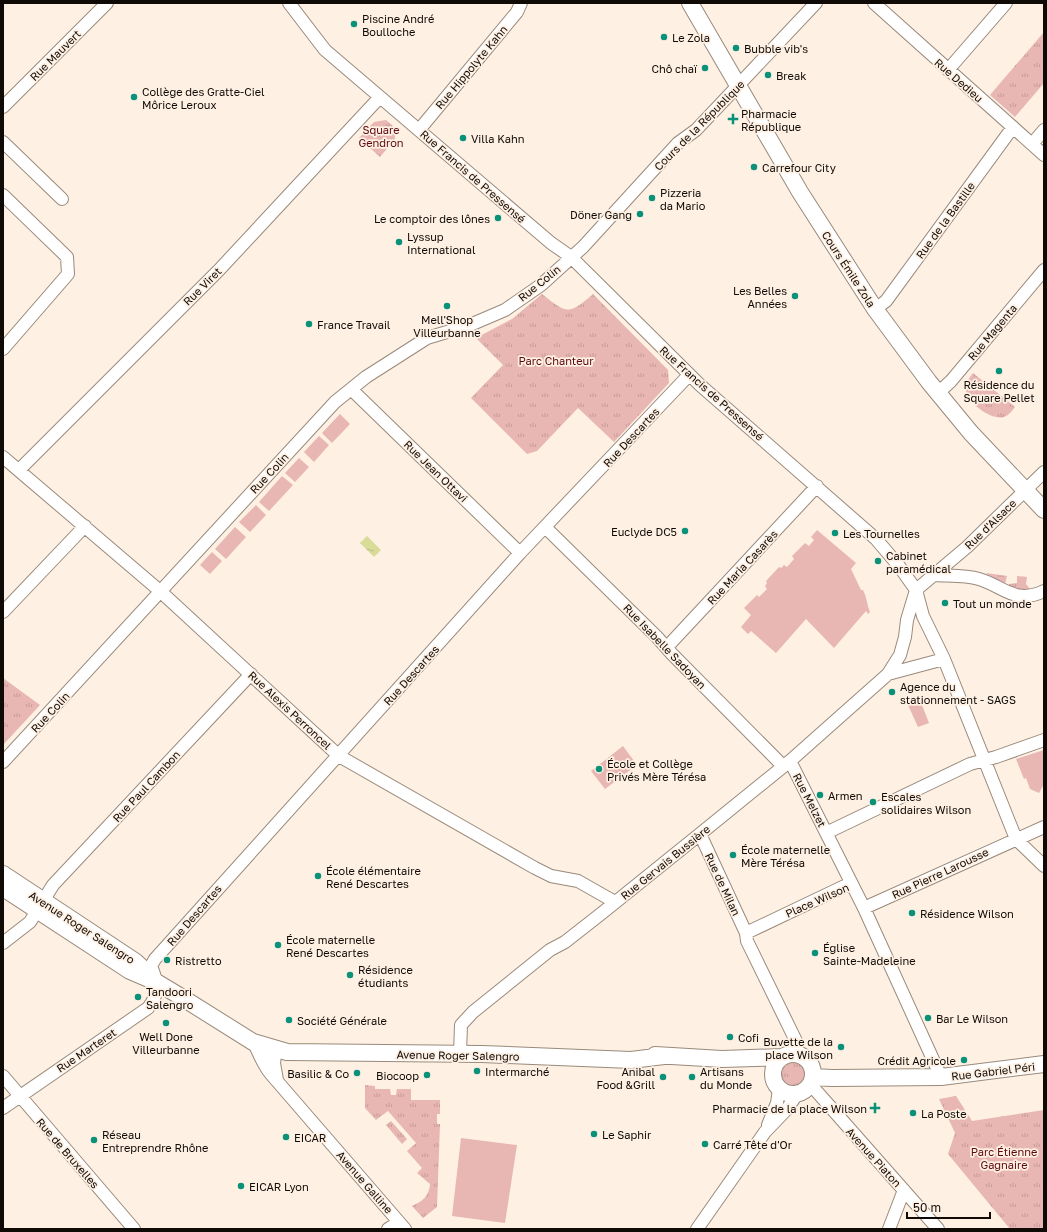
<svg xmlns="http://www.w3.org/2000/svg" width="1047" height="1232" viewBox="0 0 1047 1232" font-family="'Golos Text',sans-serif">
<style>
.grass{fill:url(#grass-tufts)}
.garden{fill:#e8b6b3}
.water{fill:url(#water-ripples)}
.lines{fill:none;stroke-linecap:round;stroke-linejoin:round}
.minor-casing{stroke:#998a7b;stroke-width:14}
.major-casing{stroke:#998a7b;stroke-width:18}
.minor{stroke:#fff;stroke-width:12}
.major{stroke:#fff;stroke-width:16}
.poi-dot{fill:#0a917a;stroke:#fef0e3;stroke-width:1.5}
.labels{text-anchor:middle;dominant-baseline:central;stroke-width:3.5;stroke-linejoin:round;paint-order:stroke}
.poi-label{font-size:11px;fill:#100a06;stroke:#fef0e3;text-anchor:start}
.street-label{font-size:11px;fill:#100a06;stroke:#fef0e3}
.park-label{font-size:11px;fill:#5e0813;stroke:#fef0e3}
</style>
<defs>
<pattern id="grass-tufts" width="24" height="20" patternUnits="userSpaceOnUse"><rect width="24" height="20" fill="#e8b6b3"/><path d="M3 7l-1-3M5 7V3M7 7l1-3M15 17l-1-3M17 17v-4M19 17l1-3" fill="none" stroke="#c69b98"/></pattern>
<pattern id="water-ripples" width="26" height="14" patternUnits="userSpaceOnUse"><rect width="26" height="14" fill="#d9dc99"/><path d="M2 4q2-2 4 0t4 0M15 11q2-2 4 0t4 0" fill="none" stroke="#b9bb82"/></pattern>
</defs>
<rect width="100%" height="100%" fill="#fef0e3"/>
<path class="grass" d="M1044 32V83L1015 117 990 95Z
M386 120 394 127 395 139 380 157 359 138 374 122Z
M542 294C567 314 569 315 593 294L668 370 669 383 614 442 578 408 537 451 527 454 471 398 503 365 476 338 512 319Z
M973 373 1015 407C1012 411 1009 415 1004 417 991 421 964 401 966 387 966 382 970 377 973 373Z
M986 573 1007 576 1005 584 1003 585 990 578Z
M1017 576 1027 577 1026 584 1030 589 1021 590 1008 587 1009 584 1017 583Z
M3 678 40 705 3 745Z
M781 1074a12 12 0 1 1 24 0a12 12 0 1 1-24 0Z
M365 1085 375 1086V1089H390L391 1095H396L397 1089H411V1100H440V1114H437V1124H440L437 1207 423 1218 412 1206C423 1201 429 1196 430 1184L417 1173 422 1168 407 1151 416 1143 388 1111 376 1120 365 1108Z
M956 1096 972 1121 1044 1110V1229H1010L948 1154 955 1133 939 1099Z
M391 1121 407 1139 402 1144 386 1125Z"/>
<path class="garden" d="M340 414 350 424 332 443 322 433Z
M319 436 329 445 314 462 304 452Z
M299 458 309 467 295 482 285 473Z
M282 476 293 485 269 511 259 502Z
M256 505 266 515 250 532 239 522Z
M235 527 246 537 226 559 215 549Z
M817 530 856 563 851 569 861 590H863C867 598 867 605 870 612L868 614 866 611 834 648 806 619 776 653 751 631 748 634 741 627 751 615 744 608 757 595 759 597 767 589 765 586 767 583 766 581 779 567 781 568 784 565 787 567 794 559 792 556 805 543 809 546 814 540 811 537Z
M212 552 222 561 210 574 200 565Z
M920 700 929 723 918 727 908 705Z
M623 746 637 765 605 789 591 771Z
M1044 750V784L1039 793 1030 789 1026 778 1024 779 1016 759Z
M461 1138 517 1145 505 1223 452 1216Z"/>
<path class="water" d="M367 536 381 550 374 557 360 543Z"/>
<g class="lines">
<g class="minor-casing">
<path id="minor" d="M289 3 325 50 551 243 571 257 700 385 876 539 899 566 916 590 923 616 944 659 1016 839 1044 866
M874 3 1044 155
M948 70 1006 3
M3 107 107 3
M419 130 517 12 521 3
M3 142 62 199
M1032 144 1044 130
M3 195 67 257 68 274 3 349
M875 309 886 301 1013 127
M351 389 520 553
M938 393 951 381 1044 270
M3 457 160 591 339 756 535 868 551 876 578 881 615 902
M19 470 219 270 380 97
M545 527 657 637 672 654 783 766
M935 575C949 576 965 575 979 579 1003 586 1015 605 1044 591
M916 590 967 547 1044 472
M3 612 85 526
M667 647 817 486
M888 674 944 659
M790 761 864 908 941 1077
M3 762 335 402 366 377 427 338 470 325 505 310 541 285 583 247 678 143 696 130 816 3
M826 833 970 764 996 757 1044 740
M700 834 746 933 747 941 797 1043V1054
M864 908 1044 827
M746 933 851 883
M3 943 30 922 53 885 251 674
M253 1042C259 1052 262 1063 270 1073L405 1229
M262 1048 275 1056 274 1063 277 1080
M460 1054 461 1025 473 1012 550 950 565 942 602 913 700 834 790 761 888 674 900 655 905 637 907 620 916 590
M3 1076 134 1229
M811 1085 938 1229
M3 1108 148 1008C160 993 158 983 151 966L155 959 520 553 689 375
M768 1125 777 1103 779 1089
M388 1229 399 1222
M697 1229 765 1132 787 1109 797 1094
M889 1229 904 1190"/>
</g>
<g class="major-casing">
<path id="major" d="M690 3 800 192 875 309 929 382 971 433 1044 510
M3 874 136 962 153 978
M3 888 130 971 158 983 178 995 253 1042 287 1052 482 1054 631 1060 664 1056
M773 1074a20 20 0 1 1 40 0a20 20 0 1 1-40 0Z
M655 1055 722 1059 783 1057
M814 1077 832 1078 941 1077 1044 1064"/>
</g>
<use href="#minor" class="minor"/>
<use href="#major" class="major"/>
</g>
<g class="poi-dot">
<circle cx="354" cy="24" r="4"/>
<circle cx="664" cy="37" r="4"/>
<circle cx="736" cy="48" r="4"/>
<circle cx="705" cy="68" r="4"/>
<circle cx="768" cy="75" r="4"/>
<circle cx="134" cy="97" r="4"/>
<path d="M731 113h4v4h4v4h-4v4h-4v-4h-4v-4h4z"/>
<circle cx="463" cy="138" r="4"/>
<circle cx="754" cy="167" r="4"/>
<circle cx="652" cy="198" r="4"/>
<circle cx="640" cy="214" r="4"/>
<circle cx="498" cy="218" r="4"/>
<circle cx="399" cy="242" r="4"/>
<circle cx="795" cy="296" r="4"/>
<circle cx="447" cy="306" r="4"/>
<circle cx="309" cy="324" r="4"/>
<circle cx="999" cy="371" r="4"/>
<circle cx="685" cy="531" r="4"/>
<circle cx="835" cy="533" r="4"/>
<circle cx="878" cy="561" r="4"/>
<circle cx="945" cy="603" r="4"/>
<circle cx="892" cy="692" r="4"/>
<circle cx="599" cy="769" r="4"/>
<circle cx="820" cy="795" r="4"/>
<circle cx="873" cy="802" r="4"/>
<circle cx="733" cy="855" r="4"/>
<circle cx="318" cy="876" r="4"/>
<circle cx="912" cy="913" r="4"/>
<circle cx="278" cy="945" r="4"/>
<circle cx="815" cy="953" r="4"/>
<circle cx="167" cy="960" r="4"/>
<circle cx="350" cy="975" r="4"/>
<circle cx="138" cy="997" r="4"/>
<circle cx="928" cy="1018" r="4"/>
<circle cx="289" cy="1020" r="4"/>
<circle cx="166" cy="1023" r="4"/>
<circle cx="730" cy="1037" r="4"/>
<circle cx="841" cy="1047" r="4"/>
<circle cx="964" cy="1060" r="4"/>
<circle cx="477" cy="1071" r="4"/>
<circle cx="357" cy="1073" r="4"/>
<circle cx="427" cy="1075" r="4"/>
<circle cx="663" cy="1077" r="4"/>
<circle cx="692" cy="1077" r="4"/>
<path d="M873 1102h4v4h4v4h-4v4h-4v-4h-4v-4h4z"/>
<circle cx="913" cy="1113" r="4"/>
<circle cx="594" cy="1134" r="4"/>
<circle cx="286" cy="1137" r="4"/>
<circle cx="94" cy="1140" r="4"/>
<circle cx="705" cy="1144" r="4"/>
<circle cx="241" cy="1186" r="4"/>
</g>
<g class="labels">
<g class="poi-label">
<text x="362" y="18">Piscine André<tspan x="362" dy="13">Boulloche</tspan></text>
<text x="672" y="37">Le Zola</text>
<text x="744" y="48">Bubble vib's</text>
<text x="697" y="68" text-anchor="end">Chô chaï</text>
<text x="776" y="75">Break</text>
<text x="142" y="91">Collège des Gratte-Ciel<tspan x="142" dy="13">Môrice Leroux</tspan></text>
<text x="741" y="113">Pharmacie<tspan x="741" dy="13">République</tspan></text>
<text x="471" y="138">Villa Kahn</text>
<text x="762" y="167">Carrefour City</text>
<text x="660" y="192">Pizzeria<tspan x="660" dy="13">da Mario</tspan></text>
<text x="632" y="214" text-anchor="end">Döner Gang</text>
<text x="490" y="218" text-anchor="end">Le comptoir des lônes</text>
<text x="407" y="236">Lyssup<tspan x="407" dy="13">International</tspan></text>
<text x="787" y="290" text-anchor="end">Les Belles<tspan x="787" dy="13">Années</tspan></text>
<text x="447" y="319" text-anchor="middle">Mell'Shop<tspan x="447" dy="13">Villeurbanne</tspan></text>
<text x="317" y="324">France Travail</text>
<text x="999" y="384" text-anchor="middle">Résidence du<tspan x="999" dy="13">Square Pellet</tspan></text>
<text x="677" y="531" text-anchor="end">Euclyde DC5</text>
<text x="843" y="533">Les Tournelles</text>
<text x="886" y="555">Cabinet<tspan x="886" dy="13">paramédical</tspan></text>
<text x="953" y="603">Tout un monde</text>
<text x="900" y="686">Agence du<tspan x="900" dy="13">stationnement - SAGS</tspan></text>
<text x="607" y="763">École et Collège<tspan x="607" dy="13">Privés Mère Térésa</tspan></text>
<text x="828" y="795">Armen</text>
<text x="881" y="796">Escales<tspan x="881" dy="13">solidaires Wilson</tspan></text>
<text x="741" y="849">École maternelle<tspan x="741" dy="13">Mère Térésa</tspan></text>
<text x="326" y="870">École élémentaire<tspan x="326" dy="13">René Descartes</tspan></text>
<text x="920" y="913">Résidence Wilson</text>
<text x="286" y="939">École maternelle<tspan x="286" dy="13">René Descartes</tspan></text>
<text x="823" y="947">Église<tspan x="823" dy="13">Sainte-Madeleine</tspan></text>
<text x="175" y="960">Ristretto</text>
<text x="358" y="969">Résidence<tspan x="358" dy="13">étudiants</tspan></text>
<text x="146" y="991">Tandoori<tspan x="146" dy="13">Salengro</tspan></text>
<text x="936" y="1018">Bar Le Wilson</text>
<text x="297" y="1020">Société Générale</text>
<text x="166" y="1036" text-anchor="middle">Well Done<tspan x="166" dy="13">Villeurbanne</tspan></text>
<text x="738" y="1037">Cofi</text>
<text x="833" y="1041" text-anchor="end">Buvette de la<tspan x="833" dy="13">place Wilson</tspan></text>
<text x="956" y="1060" text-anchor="end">Crédit Agricole</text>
<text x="485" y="1071">Intermarché</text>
<text x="655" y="1071" text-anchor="end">Anibal<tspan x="655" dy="13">Food &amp;Grill</tspan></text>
<text x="700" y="1071">Artisans<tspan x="700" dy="13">du Monde</tspan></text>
<text x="349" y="1073" text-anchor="end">Basilic &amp; Co</text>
<text x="419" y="1075" text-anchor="end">Biocoop</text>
<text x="867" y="1108" text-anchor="end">Pharmacie de la place Wilson</text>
<text x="921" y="1113">La Poste</text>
<text x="102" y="1134">Réseau<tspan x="102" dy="13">Entreprendre Rhône</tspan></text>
<text x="602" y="1134">Le Saphir</text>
<text x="294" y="1137">EICAR</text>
<text x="713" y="1144">Carré Tête d'Or</text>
<text x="249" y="1186">EICAR Lyon</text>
</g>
<g class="street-label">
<text transform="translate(55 55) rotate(-45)">Rue Mauvert</text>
<text transform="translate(471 67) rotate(-50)">Rue Hippolyte Kahn</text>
<text transform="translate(959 80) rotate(41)">Rue Dedieu</text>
<text transform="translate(699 125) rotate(-45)">Cours de la République</text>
<text transform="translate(473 176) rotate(41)">Rue Francis de Pressensé</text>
<text transform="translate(945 220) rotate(-54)">Rue de la Bastille</text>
<text transform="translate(849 269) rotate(57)">Cours Émile Zola</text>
<text transform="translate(539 283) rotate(-39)">Rue Colin</text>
<text transform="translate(202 286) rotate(-45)">Rue Viret</text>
<text transform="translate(992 332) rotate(-50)">Rue Magenta</text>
<text transform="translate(712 393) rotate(42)">Rue Francis de Pressensé</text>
<text transform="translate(631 437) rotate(-47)">Rue Descartes</text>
<text transform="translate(436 471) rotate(44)">Rue Jean Ottavi</text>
<text transform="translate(269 473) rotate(-47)">Rue Colin</text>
<text transform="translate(990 524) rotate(-44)">Rue d'Alsace</text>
<text transform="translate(742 567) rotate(-47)">Rue Maria Casarès</text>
<text transform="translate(665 646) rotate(46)">Rue Isabelle Sadoyan</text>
<text transform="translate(411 675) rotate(-48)">Rue Descartes</text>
<text transform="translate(290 710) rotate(43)">Rue Alexis Perroncel</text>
<text transform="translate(50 712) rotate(-47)">Rue Colin</text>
<text transform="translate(146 786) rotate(-47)">Rue Paul Cambon</text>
<text transform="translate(810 800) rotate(63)">Rue Melzet</text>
<text transform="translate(665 862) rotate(-39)">Rue Gervais Bussière</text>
<text transform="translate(940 873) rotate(-25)">Rue Pierre Larousse</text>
<text transform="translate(723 884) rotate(65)">Rue de Milan</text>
<text transform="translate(817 900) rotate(-24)">Place Wilson</text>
<text transform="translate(194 915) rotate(-49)">Rue Descartes</text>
<text transform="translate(82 927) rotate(33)">Avenue Roger Salengro</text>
<text transform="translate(86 1050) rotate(-34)">Rue Marteret</text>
<text transform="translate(458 1055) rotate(1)">Avenue Roger Salengro</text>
<text transform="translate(993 1071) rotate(-7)">Rue Gabriel Péri</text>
<text transform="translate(68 1153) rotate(49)">Rue de Bruxelles</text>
<text transform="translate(874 1157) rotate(48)">Avenue Piaton</text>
<text transform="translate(365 1182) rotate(49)">Avenue Galline</text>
</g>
<g class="park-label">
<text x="381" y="129">Square<tspan x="381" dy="13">Gendron</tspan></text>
<text x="556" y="360">Parc Chanteur</text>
<text x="1004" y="1151">Parc Étienne<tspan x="1004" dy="13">Gagnaire</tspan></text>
</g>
</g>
<rect width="1047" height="1232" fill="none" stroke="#100a06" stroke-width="8"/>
<path d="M907 1212v6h83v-6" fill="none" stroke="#100a06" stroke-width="2"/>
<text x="913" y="1212" font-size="12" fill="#100a06" stroke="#fef0e3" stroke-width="3" paint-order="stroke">50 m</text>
</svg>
